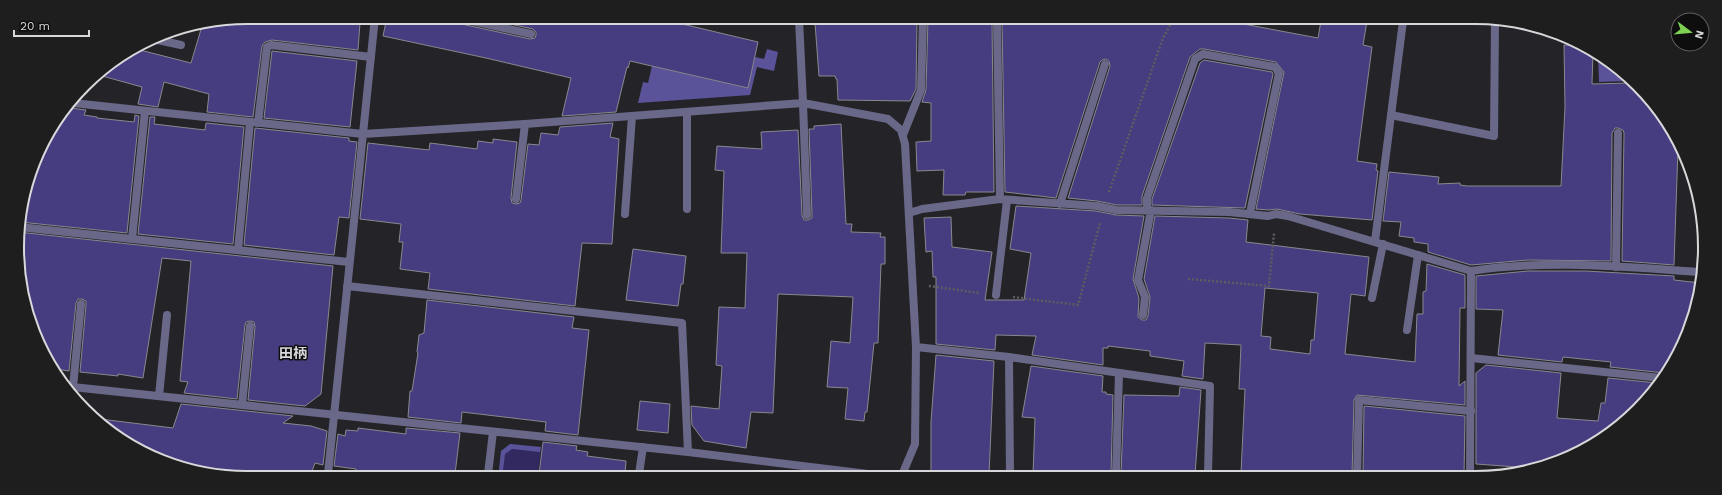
<svg xmlns="http://www.w3.org/2000/svg" width="1722" height="495" viewBox="0 0 1722 495" font-family="'Work Sans','Noto Sans JP',sans-serif">
<style>
.green{fill:#312960}
.forest{fill:#5a5399}
.building{fill:#463d81;stroke:#88888d;fill-rule:evenodd}
.lines{fill:none;stroke-linecap:round;stroke-linejoin:round}
.path{stroke:#5d5d61;stroke-width:2.5;stroke-dasharray:2 2;stroke-linecap:butt}
.lane{stroke:#6a6888;stroke-width:8}
.street{stroke:#6a6888;stroke-width:8}
.labels{text-anchor:middle;dominant-baseline:central;stroke-width:3;stroke-linejoin:round;paint-order:stroke}
.quarter-label{font-size:14px;font-weight:bold;fill:#d8d8db;stroke:#0e0e0f}
.rim{fill:none;stroke:#d8d8db;stroke-width:2}
</style>
<rect width="100%" height="100%" fill="#242428"/>
<path class="green" d="M510 444 541 447 538 474H499L501 451Z"/>
<path class="forest" d="M767 49 778 52 774 71 757 67 750 95 638 103 643 82 648 83 652 66 747 88 755 57 764 59Z
M1598 54 1602 56 1628 81 1599 82Z
M510 444 541 447 540 452 512 449 505 454 503 470H499L501 451Z"/>
<path class="building" d="M247 17H345L344 22 360 23 358 50 272 40 265 42 262 46 253 117 207 112 209 94 164 82 158 107 138 104 142 87 95 74 136 49 191 63 202 26Z
M387 17 453 18 454 22 457 23 530 39 535 38 536 35V32L533 29 483 18H657L758 42 748 88 630 61 628 68 627 67 616 112 562 116 571 78 486 58 383 36Z
M835 19H917L916 89 910 101 838 100 837 79H836L835 76H819L815 23 835 22Z
M928 19 992 20 994 192H966L965 195H943L944 170 917 171 916 142 931 141V103L922 102 926 90Z
M1002 20H1222L1318 38 1321 21H1367L1363 45 1372 47 1357 161 1377 164 1376 170 1378 171 1372 220 1300 214 1277 209 1268 210 1256 209 1284 72 1276 62 1204 49H1200L1190 57 1142 196V205H1117L1097 201 1068 198 1110 66 1109 61 1106 59 1102 60 1100 62 1056 198 1005 192Z
M1564 45H1577L1593 52 1592 84 1630 83 1666 119 1678 148 1674 265 1622 261 1624 133 1623 130 1618 128H1615L1612 133 1611 261 1528 260 1471 265 1428 252V244L1414 242V238L1399 236 1401 222 1383 221 1389 172 1439 177 1438 184 1460 183V185L1467 186H1561L1565 107Z
M272 51 357 61 350 127 264 118Z
M1204 60 1272 72 1273 74 1245 208 1152 205V199L1200 63Z
M70 108 86 110 84 115 97 117V118L134 122 135 115 139 116 127 233 20 222 41 145Z
M150 117H155L154 124 205 130 206 123 244 127 233 244 138 234Z
M613 123 610 137 619 139 612 244 582 243 575 306 428 289 430 273 400 269 403 242H399L401 224 360 219 368 143 429 150 430 143 477 149 478 141 493 143V139L517 142 511 198 512 203 516 204 520 203 521 200 528 144 539 145 541 133 558 135 560 127Z
M841 124 846 224H852L851 232 881 233 880 237H885V264H881L878 343H874L867 412H865L864 421 845 419 848 388 827 387 831 341 850 343 853 297 778 294 773 413 751 412 746 448 704 441 692 425 691 406 719 409 722 366 716 365 719 307 745 308 747 253H721L724 171 715 170 717 146 762 149 761 132 798 130 802 215 804 220H808L812 218V215L809 129H814V126Z
M255 128 349 138V141L357 142 349 218 339 217 334 255 244 245Z
M1016 206 1096 211 1116 215 1144 216 1133 279 1139 298 1138 317 1142 320H1146L1148 316 1150 297 1144 279 1155 216 1229 218 1248 220 1246 242 1369 257 1365 296 1351 294 1345 354 1415 362 1417 314H1423V292L1426 291 1427 264 1465 275V308H1460L1459 386 1465 381V405L1357 395 1354 400 1352 476H1279L1241 473 1245 389H1239L1241 345 1205 343 1203 379 1182 376 1184 361 1150 356V351L1108 346V348H1103V365L1032 355 1036 336 996 335 995 350 936 344V277H933L932 251 926 252 924 218 951 217 952 247 992 252 985 300H1024L1031 253 1010 249ZM1265 288 1318 293 1314 340H1311L1310 354 1270 349 1271 337 1261 336Z
M18 232 333 266 321 394 305 406 248 400 255 327 254 322 250 321 246 322 245 325 237 399 184 393 188 382 180 381 191 261 162 258 143 378 118 374V376L80 372 86 305V301L82 299H78L76 303 69 371 56 369 25 307Z
M633 249 686 256 683 284H681L678 306 626 300Z
M1528 271H1585L1674 276V280L1701 283V292L1681 350 1664 373 1610 367 1611 362 1563 357 1562 362 1498 355 1503 310 1476 309V276Z
M427 300 574 317 572 328 589 330 578 435 545 431 546 422 462 412 461 423 408 417 410 391H412L418 353 417 352 419 335 424 333Z
M936 355 994 361 989 475H931V422Z
M1486 365 1561 373 1557 418 1598 421 1601 403H1605L1608 378 1657 383 1637 411 1576 454 1531 468 1476 464V373Z
M1031 366 1103 376 1102 392H1106V394L1113 395 1111 475H1033L1035 418 1022 417Z
M1180 387 1201 390 1195 475H1121L1124 395 1179 396Z
M640 401 670 404 668 433 637 430Z
M181 404 293 416 283 423 311 426 327 431 323 465 315 463 311 474H210L198 472 132 447 100 419 173 428Z
M1364 406 1465 416 1464 476H1363Z
M358 428 406 434V428L460 433 455 474H356V469L334 466 338 434 345 436 346 430 358 431Z
M543 442 577 446 576 450 588 452 587 456 626 461 625 474H539Z"/>
<g class="lines">
<path class="path" d="M1109 192 1163 38 1173 20
M1188 279 1269 286 1274 233
M929 286 980 293
M1013 297 1078 305 1100 223"/>
<path class="lane" d="M458 18 531 34
M153 39 181 45
M803 103 807 215
M687 112V209
M258 123 267 47 271 45 371 57
M516 199 525 124
M1147 210V198L1195 59 1203 54 1275 67 1279 73 1250 213
M625 214 632 116
M132 239 145 111
M1375 241 1403 21
M238 250 250 122
M1616 267 1618 133
M996 295 1007 200
M1372 298 1383 244
M1407 330 1418 255
M1471 358 1661 378
M73 387 81 304
M159 396 167 315
M242 405 250 326
M1116 475 1119 373
M1357 476 1359 400 1471 411"/>
<path class="street" d="M799 19 803 103
M997 20 1000 199
M73 103 363 134 525 124 803 103 888 119 901 130 905 144 916 347 915 444 902 475
M1391 115 1494 136 1495 21
M903 135 921 90 923 19
M1060 204 1105 64
M909 213 922 209 1000 199 1097 206 1116 210 1229 212 1268 216 1276 214 1288 216 1471 271C1547 259 1624 267 1701 272
M19 227 349 262
M347 286 682 323 688 452
M1143 315 1145 297 1138 280 1151 210
M916 347 1009 357 1210 386 1208 475
M1009 357 1010 475
M63 386 688 452 876 475
M328 474 375 17
M488 474 493 432
M639 474 643 447
M1470 476 1471 271"/>
</g>
<g class="labels">
<g class="quarter-label">
<text x="293" y="353">田柄</text>
</g>
</g>
<path d="M0 0H1722V495H0ZM247 24H1475A223 223 0 0 1 1698 247V248A223 223 0 0 1 1475 471H247A223 223 0 0 1 24 248V247A223 223 0 0 1 247 24Z" fill="#1e1e1f" fill-rule="evenodd"/>
<path class="rim" d="M247 24H1475A223 223 0 0 1 1698 247V248A223 223 0 0 1 1475 471H247A223 223 0 0 1 24 248V247A223 223 0 0 1 247 24Z"/>
<g transform="translate(1690 32) rotate(106)"><circle r="19" fill="#0e0e0f" stroke="#5f5f61"/>
<path d="M0-3L7 15L0 10L-7 15Z" fill="#7ed153"/>
<text y="-6" font-size="11" font-weight="bold" text-anchor="middle" fill="#d8d8db">N</text>
</g>
<path d="M14 30v6h75v-6" fill="none" stroke="#d8d8db" stroke-width="2"/>
<text x="20" y="30" font-size="12" fill="#d8d8db" stroke="#0e0e0f" stroke-width="3" paint-order="stroke">20 m</text>
</svg>
